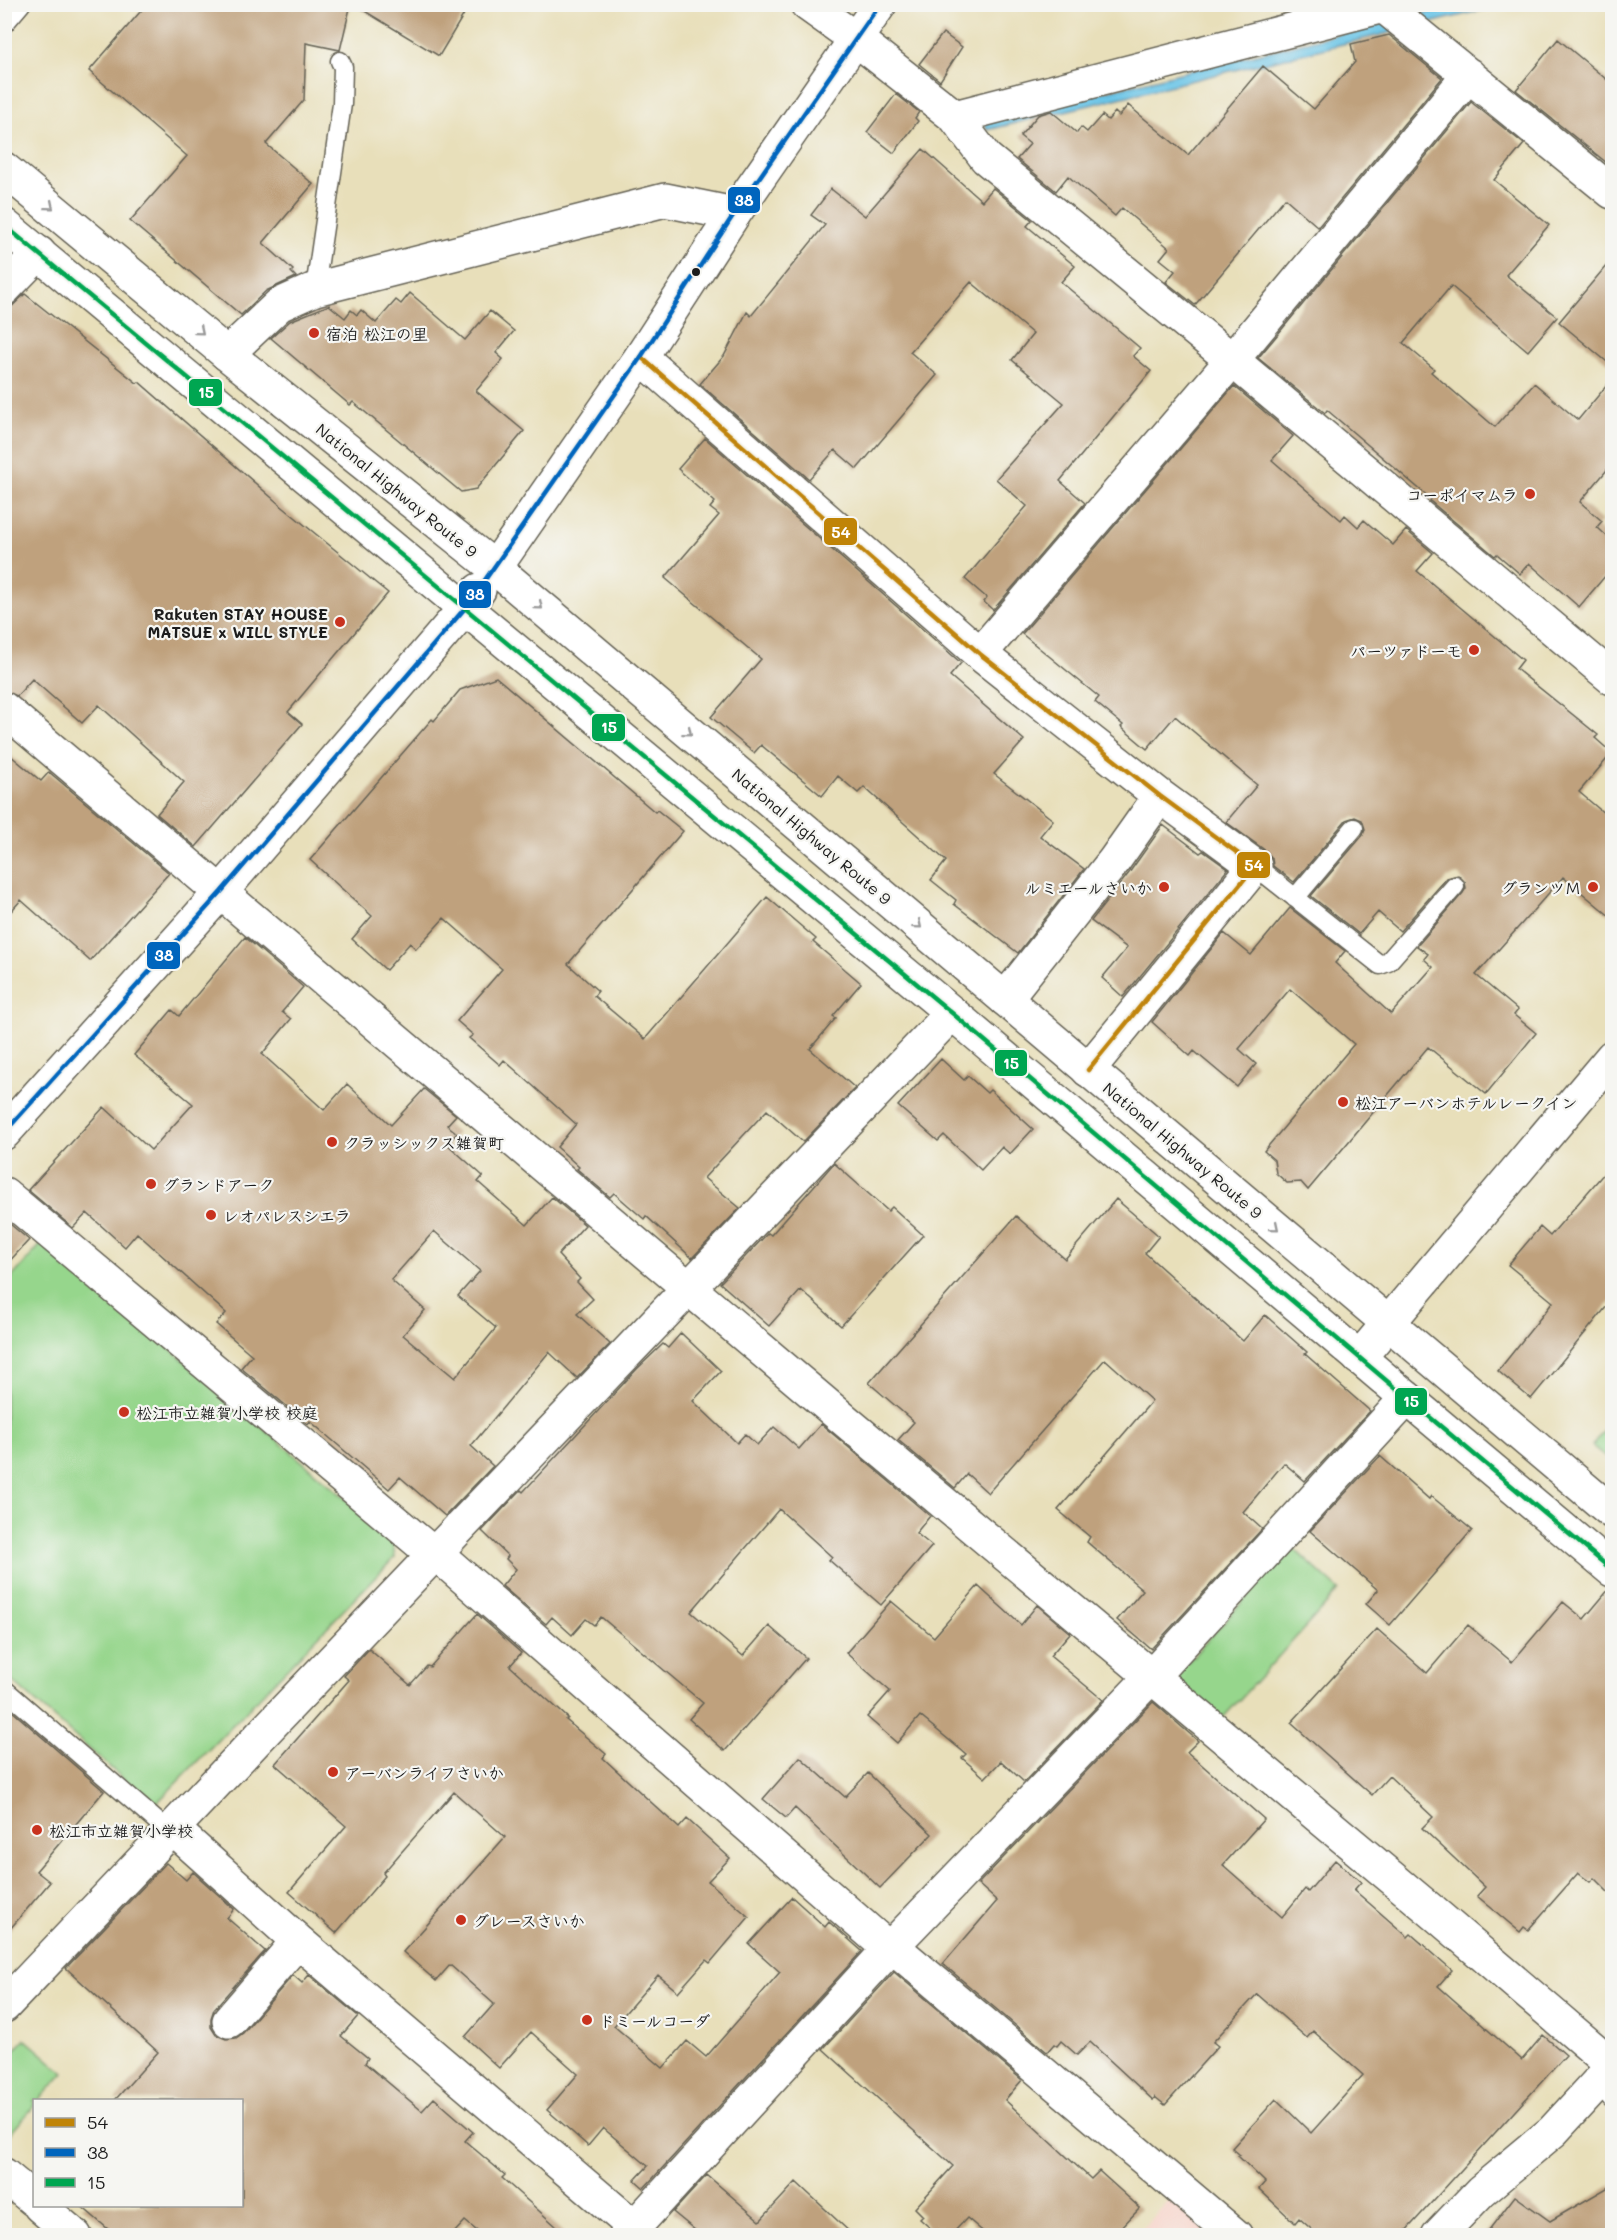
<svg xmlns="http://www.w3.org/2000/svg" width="1617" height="2240" viewBox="0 0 1617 2240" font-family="Mali,'Klee One',sans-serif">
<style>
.built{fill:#f7d1c7}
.green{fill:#96d68c;stroke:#597954;stroke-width:1.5}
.water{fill:#69c4e7;stroke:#427082;stroke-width:1.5}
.building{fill:#bfa17d;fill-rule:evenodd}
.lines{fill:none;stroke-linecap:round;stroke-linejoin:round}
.lane-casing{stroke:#636053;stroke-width:21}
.street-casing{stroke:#636053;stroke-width:36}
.secondary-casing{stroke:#636053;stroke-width:36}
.primary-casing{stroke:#636053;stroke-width:36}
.highway-casing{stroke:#636053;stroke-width:36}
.lane{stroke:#fff;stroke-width:18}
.street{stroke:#fff;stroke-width:33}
.secondary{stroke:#fff;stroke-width:33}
.primary{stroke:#fff;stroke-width:33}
.highway{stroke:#fff;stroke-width:33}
.bus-1-casing{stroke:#f6f6f2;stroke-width:9}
.bus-2-casing{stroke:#f6f6f2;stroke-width:9}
.bus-3-casing{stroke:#f6f6f2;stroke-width:9}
.bus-1{stroke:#c08407;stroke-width:4.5}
.bus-2{stroke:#0065bd;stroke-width:4.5}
.bus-3{stroke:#00a651;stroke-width:4.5}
.oneway{stroke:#999}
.bus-dot{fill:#1c1c1c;stroke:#f6f6f2;stroke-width:2}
.poi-dot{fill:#c8321e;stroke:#f6f6f2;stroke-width:2}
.labels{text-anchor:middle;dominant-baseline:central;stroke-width:4.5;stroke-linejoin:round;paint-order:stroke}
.poi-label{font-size:16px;font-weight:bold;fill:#1c1c1c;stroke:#f6f6f2;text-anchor:start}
.street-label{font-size:16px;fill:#1c1c1c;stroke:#f6f6f2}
.line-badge{stroke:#f6f6f2;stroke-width:2}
.badge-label{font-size:16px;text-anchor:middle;font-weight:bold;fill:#fff}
</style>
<rect width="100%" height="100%" fill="#f6f6f2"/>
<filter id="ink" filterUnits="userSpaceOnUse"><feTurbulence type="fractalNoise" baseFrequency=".0167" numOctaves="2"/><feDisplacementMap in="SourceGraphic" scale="12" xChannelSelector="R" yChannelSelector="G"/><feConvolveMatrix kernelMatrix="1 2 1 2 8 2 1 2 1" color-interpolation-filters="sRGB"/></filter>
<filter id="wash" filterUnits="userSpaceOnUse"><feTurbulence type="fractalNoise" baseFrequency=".008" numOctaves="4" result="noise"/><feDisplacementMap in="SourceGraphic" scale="24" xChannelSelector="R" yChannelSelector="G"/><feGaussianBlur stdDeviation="1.35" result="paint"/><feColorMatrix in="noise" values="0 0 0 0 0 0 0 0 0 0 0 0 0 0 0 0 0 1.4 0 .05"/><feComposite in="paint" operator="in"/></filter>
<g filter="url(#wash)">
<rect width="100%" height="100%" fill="#e8dfba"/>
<path class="built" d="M1172 2197 1218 2236H1136Z"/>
<path class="green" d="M44 1241 392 1538 395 1557 154 1806 5 1675V1285Z
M1612 1421V1462L1592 1446Z
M1292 1547 1339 1590 1221 1720 1174 1677Z
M25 2039 64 2073 39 2100H34V2106L5 2140V2062Z"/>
<path class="water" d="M1457 5H1504L987 130 984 121Z"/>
<g id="blocks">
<path class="building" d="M147 4H351L340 50 306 43 304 100 266 144 313 184 263 243 293 270 291 272 296 277 266 291 241 315 130 221 187 156 89 71Z
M353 4H470L439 56Z
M943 33 962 47 940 81 919 64Z
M1389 35 1442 78 1318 227 1285 198 1195 305 1166 282 1175 271 1160 259 1169 248 1122 208 1115 216 1068 176 1056 191 1017 159 1030 144 1020 136 1038 115 1051 111 1077 133 1081 127 1087 132 1102 115 1108 120 1115 112 1119 116 1128 105 1188 155 1263 66 1314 109 1355 62 1351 44Z
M1558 39 1612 84V167L1516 90Z
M896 94 919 112 915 118 918 121 894 153 867 132Z
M1471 102 1524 144 1494 180 1549 225 1506 275 1557 317 1528 351 1451 286 1403 343 1434 369 1431 372 1495 427 1534 383 1578 420 1612 379V464L1580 502 1602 521 1597 527 1612 541V568L1579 607 1529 563 1520 574 1497 554 1495 556 1430 501 1431 499 1327 410 1325 413 1258 358Z
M923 149 982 201 993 188 1032 220 1027 226 1075 266 1061 282 1140 348 1133 356 1151 371 1060 481 1085 503 993 610 984 602 987 598 965 579 1027 506 996 479 1064 403 1012 360 1033 334 971 282 910 352 937 375 857 469 835 450 809 479 700 384 724 356 747 312 751 316 825 225 811 215 831 189 865 216Z
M1612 259V366L1559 322Z
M410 293 465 340 490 311 514 331 496 353 503 359 476 391 524 431 476 489 461 492 353 402 350 405 271 338 290 321 329 305 345 318 351 310 357 315 361 310 376 323 396 300 401 304Z
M25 294 137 383 139 382 279 504 388 593 288 712 302 724 196 847 157 814 184 782 99 705 82 723 32 679 17 696 4 691V314Z
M1234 386 1293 436 1272 460 1341 520 1345 515 1358 527 1364 520 1393 545 1406 530 1433 553 1417 571 1523 660 1516 669 1598 735 1595 738 1612 753 1579 792 1612 820V918L1563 877 1476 975 1518 1010 1514 1015 1536 1033 1486 1094 1428 1047 1308 1190 1301 1182 1287 1183 1276 1173 1274 1160 1264 1151 1354 1044 1290 989 1239 1049 1256 1064 1237 1087 1194 1051 1190 1056 1152 1022 1224 933 1251 955 1290 908 1345 951 1335 963 1391 1014 1433 967 1424 959 1428 954 1417 946 1463 893 1466 888 1465 882 1458 875 1447 878 1400 931 1378 912 1359 934 1311 896 1363 835 1365 829 1362 820 1355 817 1346 820 1294 882 1273 866 1272 858 1266 851 1226 822 1257 785 1175 716 1147 749 1121 727 1123 725 1095 702 1099 697 1022 634Z
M705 438 961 663 950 676 1024 740 994 774 1053 820 1040 836 1084 869 1018 953 954 904 956 900 931 880 946 861 864 787 858 793 838 776 822 796 761 745 754 753 711 717 761 659 665 578 719 515 710 508 715 502 678 469Z
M496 677 655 812 657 810 683 831 568 964 598 991 594 996 645 1039 767 897 816 939 813 942 861 983 833 1016 836 1018 810 1049 855 1088 803 1142 767 1110 704 1178 740 1208 692 1258 646 1216 644 1219 614 1193 610 1197 577 1169 579 1167 557 1147 576 1124 504 1060 500 1065 469 1038 473 1035 457 1021 502 969 444 918 416 949 410 943 386 970 352 939 372 916 310 860 432 719 434 721 460 690Z
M4 750 41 781 49 772 169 873 90 961 21 900 4 919Z
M1163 825 1200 853 1203 851 1228 869 1123 997 1102 978 1127 948 1091 921 1129 873Z
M245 937 303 987 282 1012 291 1019 262 1054 324 1110 347 1084 391 1125 424 1089 456 1115 447 1125 457 1133 447 1144 483 1176 478 1182 527 1225 552 1197 585 1225 558 1255 580 1279 577 1282 593 1299 577 1314 610 1344 577 1378 549 1352 471 1446 493 1466 445 1516 400 1477 389 1489 310 1421 308 1424 241 1368 252 1355 216 1324 226 1313 137 1233 125 1247 87 1213 73 1228 28 1190 104 1107 151 1150 193 1104 134 1055 172 1010 179 1016ZM434 1231 480 1271 458 1296 496 1328 455 1378 403 1335 425 1310 391 1280Z
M941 1059 964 1080 968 1076 987 1093 990 1090 1033 1129 1010 1154 1002 1147 981 1170 944 1135 938 1141 898 1106Z
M834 1163 888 1211 892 1207 923 1235 841 1326 801 1290 769 1326 720 1283 768 1233 771 1235Z
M1612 1164V1300L1531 1399 1498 1371 1553 1302 1508 1265 1540 1227 1550 1236Z
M1116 1199 1159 1236 1145 1253 1243 1341 1265 1315 1307 1352 1305 1354 1370 1411 1305 1481 1284 1463 1243 1512 1262 1529 1151 1649 1117 1620 1143 1590 1087 1542 1090 1537 1058 1510 1152 1401 1105 1359 988 1493 967 1474 955 1488 898 1440 914 1422 869 1383 1016 1216 1065 1259Z
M4 1219 29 1240 4 1267Z
M681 1333 721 1371 693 1401 737 1443 745 1434 757 1445 774 1427 799 1449 821 1424 930 1516 916 1533 932 1546 881 1605 829 1560 832 1557 779 1509 691 1612 743 1656 769 1626 806 1658 725 1751 689 1719 703 1703 601 1617 594 1625 586 1619 572 1635 552 1617 546 1624 502 1586 516 1569 506 1559 508 1556 482 1531 521 1490 523 1492 637 1369 663 1344 668 1348Z
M1380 1456 1429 1499 1431 1496 1472 1530 1390 1625 1366 1604 1378 1590 1310 1531Z
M978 1586 1021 1625 1037 1605 1070 1633 1050 1656 1103 1700 1024 1782 1001 1761 985 1778 962 1758 966 1754 920 1716 897 1743 867 1717 890 1691 846 1653 891 1601 934 1637Z
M1610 1588H1612V1896L1594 1878 1590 1882 1578 1873 1528 1930 1524 1927 1520 1932 1477 1896 1485 1887 1422 1828 1433 1817 1389 1776 1372 1795 1291 1723 1377 1629 1427 1673 1468 1625 1512 1662 1563 1602 1584 1619Z
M477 1614 521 1653 510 1666 568 1718 566 1720 606 1754 603 1758 679 1828 687 1819 730 1858 708 1881 749 1917 710 1963 706 1960 678 1992 658 1975 614 2026 663 2068 687 2041 706 2057 780 1972 749 1944 792 1897 825 1927 829 1922 862 1951 644 2188 635 2180 648 2166 603 2128 588 2146 547 2110 578 2074 531 2032 499 2068 465 2037 494 2004 450 1965 436 1981 403 1952 505 1837 454 1792 383 1873 385 1876 336 1933 289 1892 346 1826 275 1764 349 1680 344 1676 369 1649 410 1685 427 1666 430 1667Z
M1153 1702 1198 1741 1187 1752 1264 1819 1223 1865 1282 1917 1305 1889 1308 1892 1335 1860 1361 1882 1354 1890 1408 1937 1411 1934 1452 1970 1438 1986 1522 2060 1543 2035 1566 2055 1402 2235H1318L1299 2218 1295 2223 1259 2189 1265 2182 1238 2156 1240 2155 1232 2148 1276 2099 1311 2133 1363 2075 1313 2031 1307 2038 1257 1994 1213 2042 1218 2046 1165 2105 1155 2097 1153 2100 1090 2042 1077 2055 1061 2041 1057 2046 1054 2044 1047 2052 943 1964 997 1901 978 1884Z
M4 1704 104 1791 36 1871 50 1882 4 1936Z
M800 1757 845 1797 868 1773 932 1834 880 1888 795 1808 786 1818 763 1799Z
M166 1863 186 1880 193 1872 234 1909 227 1918 265 1951 214 2009 211 2018V2027L216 2035 226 2039 236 2038 243 2033 293 1975 302 1983 309 1975 358 2016 341 2036 368 2058 365 2063 422 2111 434 2098 473 2132 465 2141 505 2175 502 2178 566 2235H482L465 2221 452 2235H115L80 2205H242V2100H115L158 2052 66 1968Z
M894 1972 1022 2080 1005 2100 1091 2179 1099 2171 1140 2208 1114 2235H987L967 2218 951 2235H938L920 2219 923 2216 915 2208 953 2166 823 2049Z
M707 2175 760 2221 796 2182 853 2235H701L673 2212Z
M1612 2185V2235H1485L1515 2196 1550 2221Z"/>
</g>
</g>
<g filter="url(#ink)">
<use href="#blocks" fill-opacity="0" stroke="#636053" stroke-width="1.5"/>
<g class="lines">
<g class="lane-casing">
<path id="lane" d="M4 24 21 4
M315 289 342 104 343 67 340 61
M1255 866 1380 965 1388 962 1455 886
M1295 898 1354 828
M4 1689 160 1824 172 1828
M1599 2083 1612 2099"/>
</g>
<g class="street-casing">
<path id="street" d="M807 4 856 39 955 117 986 158 1232 360 1612 678
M1381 4 1612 192
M955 117 1391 4
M4 289 39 253
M227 354 279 305 315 289 665 200 734 214
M641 357 980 654 1160 796 1255 866 1088 1070
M980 654 1232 360 1469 75
M4 709 847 1422 1440 1918 1612 2065
M1005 999 1114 861 1160 796
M4 1194 425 1547 446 1562 879 1940 892 1946 1236 2236
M172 1828 298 1941 634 2227
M4 2006C318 1673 637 1344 952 1013
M229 2021 298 1941
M4 2175 34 2200
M40 2206 75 2236
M626 2236 892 1946 1151 1677 1407 1398
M1438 2236 1481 2191 1553 2131 1612 2067"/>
</g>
<g class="secondary-casing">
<path id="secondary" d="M1359 1358 1612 1057"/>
</g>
<g class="primary-casing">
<path id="primary" d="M495 568 641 357 734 214 880 4"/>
</g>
<g class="highway-casing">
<path id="highway" d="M4 169 227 354 495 568 1612 1512
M4 225 952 1013 1407 1398 1612 1570
M4 1133 221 892 466 607 479 590"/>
</g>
<use href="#lane" class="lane"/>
<use href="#street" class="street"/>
<use href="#secondary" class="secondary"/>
<use href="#primary" class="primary"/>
<use href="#highway" class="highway"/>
<g class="bus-1-casing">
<path id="bus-1" d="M641 357 980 654 1160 796 1255 866 1088 1070"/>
</g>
<g class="bus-2-casing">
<path id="bus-2" d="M4 1133 221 892 466 607 641 357 734 214 880 4"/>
</g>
<g class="bus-3-casing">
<path id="bus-3" d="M4 225 952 1013 1407 1398 1612 1570"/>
</g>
<use href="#bus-1" class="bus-1"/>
<use href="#bus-2" class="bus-2"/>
<use href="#bus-3" class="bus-3"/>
</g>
<defs><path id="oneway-chevron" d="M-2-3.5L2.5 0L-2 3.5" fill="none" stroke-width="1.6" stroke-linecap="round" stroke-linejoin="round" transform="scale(1.5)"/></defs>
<g class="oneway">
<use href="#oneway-chevron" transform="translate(50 206) rotate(40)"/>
<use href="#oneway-chevron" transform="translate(200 331) rotate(40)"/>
<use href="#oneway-chevron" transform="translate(539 606) rotate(40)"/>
<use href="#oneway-chevron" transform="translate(688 732) rotate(40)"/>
<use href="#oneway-chevron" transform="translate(918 925) rotate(40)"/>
<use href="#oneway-chevron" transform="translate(1275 1227) rotate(40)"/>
</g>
</g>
<circle class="bus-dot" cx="696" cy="272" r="5"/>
<g class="poi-dot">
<circle cx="314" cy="333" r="6"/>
<circle cx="1530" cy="494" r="6"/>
<circle cx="340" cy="622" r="6"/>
<circle cx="1474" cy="650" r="6"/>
<circle cx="1164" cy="887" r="6"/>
<circle cx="1593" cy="887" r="6"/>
<circle cx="1343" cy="1102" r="6"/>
<circle cx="332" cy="1142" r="6"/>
<circle cx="151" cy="1184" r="6"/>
<circle cx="211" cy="1215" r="6"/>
<circle cx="124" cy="1412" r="6"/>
<circle cx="333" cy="1772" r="6"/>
<circle cx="37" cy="1830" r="6"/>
<circle cx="461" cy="1920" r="6"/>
<circle cx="587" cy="2020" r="6"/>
</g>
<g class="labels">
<g class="poi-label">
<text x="326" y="333">宿泊 松江の里</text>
<text x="1518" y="494" text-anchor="end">コーポイマムラ</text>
<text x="328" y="613" text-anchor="end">Rakuten STAY HOUSE<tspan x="328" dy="18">MATSUE x WILL STYLE</tspan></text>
<text x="1462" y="650" text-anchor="end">パーツァドーモ</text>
<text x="1152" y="887" text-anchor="end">ルミエールさいか</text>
<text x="1581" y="887" text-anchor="end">グランツＭ</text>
<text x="1355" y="1102">松江アーバンホテルレークイン</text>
<text x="344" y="1142">クラッシックス雑賀町</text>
<text x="163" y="1184">グランドアーク</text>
<text x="223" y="1215">レオパレスシエラ</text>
<text x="136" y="1412">松江市立雑賀小学校 校庭</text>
<text x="345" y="1772">アーバンライフさいか</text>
<text x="49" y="1830">松江市立雑賀小学校</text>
<text x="473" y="1920">グレースさいか</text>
<text x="599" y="2020">ドミールコーダ</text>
</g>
<g class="street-label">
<text transform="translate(397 490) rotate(39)">National Highway Route 9</text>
<text transform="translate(812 836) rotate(40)">National Highway Route 9</text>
<text transform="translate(1183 1150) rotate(40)">National Highway Route 9</text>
</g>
</g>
<g class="line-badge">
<rect x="727" y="186" width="34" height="28" rx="6" fill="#0065bd"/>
<rect x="188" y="378" width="35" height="29" rx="6" fill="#00a651"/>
<rect x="823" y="517" width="35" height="29" rx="6" fill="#c08407"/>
<rect x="458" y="580" width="34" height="29" rx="6" fill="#0065bd"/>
<rect x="591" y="713" width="35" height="29" rx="6" fill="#00a651"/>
<rect x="1236" y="851" width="35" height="28" rx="6" fill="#c08407"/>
<rect x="146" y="941" width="35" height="29" rx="6" fill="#0065bd"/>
<rect x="994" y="1049" width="34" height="28" rx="6" fill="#00a651"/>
<rect x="1394" y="1387" width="34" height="29" rx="6" fill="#00a651"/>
</g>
<g class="badge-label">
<text x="744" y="206">38</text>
<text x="206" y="398">15</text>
<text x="841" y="538">54</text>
<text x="475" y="600">38</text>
<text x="609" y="733">15</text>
<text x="1254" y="871">54</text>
<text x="164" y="961">38</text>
<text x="1011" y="1069">15</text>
<text x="1411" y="1407">15</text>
</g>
<rect width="1617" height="2240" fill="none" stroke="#f6f6f2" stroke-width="24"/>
<rect x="33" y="2099" width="210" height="108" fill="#f6f6f2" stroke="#9f9f9c" stroke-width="1.5"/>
<rect x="45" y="2118" width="30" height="9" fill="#c08407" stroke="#9f9f9c" stroke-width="1.5"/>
<text x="87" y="2129" font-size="18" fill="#1c1c1c">54</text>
<rect x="45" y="2148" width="30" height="9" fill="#0065bd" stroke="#9f9f9c" stroke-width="1.5"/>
<text x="87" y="2159" font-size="18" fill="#1c1c1c">38</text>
<rect x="45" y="2178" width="30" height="9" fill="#00a651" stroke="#9f9f9c" stroke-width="1.5"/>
<text x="87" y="2189" font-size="18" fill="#1c1c1c">15</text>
</svg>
